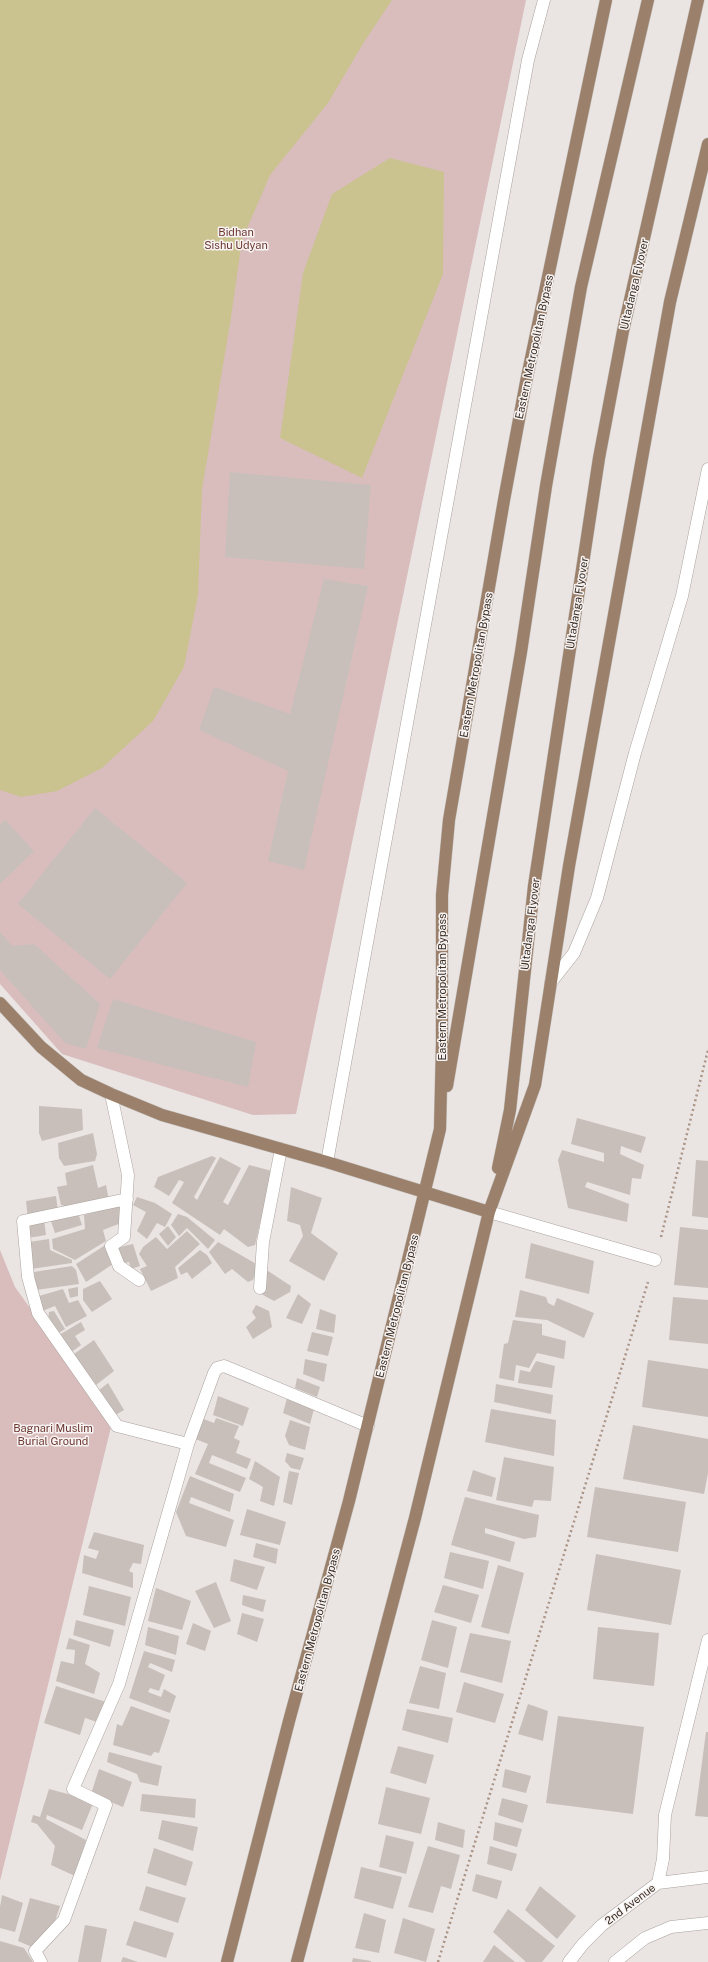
<svg xmlns="http://www.w3.org/2000/svg" width="708" height="1962" viewBox="0 0 708 1962" font-family="'Public Sans',sans-serif">
<style>
.green{fill:#d9bdbd}
.water{fill:#cac28f}
.building{fill:#c8bfba}
.lines{fill:none;stroke-linecap:round;stroke-linejoin:round}
.minor-casing{stroke:#aaa29e;stroke-width:13}
.major-casing{stroke:#c4c0bd;stroke-width:13}
.path{stroke:#aa9486;stroke-width:2.5;stroke-dasharray:2 3;stroke-linecap:butt}
.minor{stroke:#fff;stroke-width:12}
.major{stroke:#9b816b;stroke-width:12}
.labels{text-anchor:middle;dominant-baseline:central;stroke-width:3;stroke-linejoin:round;paint-order:stroke}
.park-label{font-size:11px;fill:#6c3832;stroke:#f7f3f2}
.street-label{font-size:11px;fill:#392d24;stroke:#f7f3f2}
</style>
<rect width="100%" height="100%" fill="#eae4e2"/>
<path class="green" d="M0 0H526L296 1114 253 1115 62 1054 0 984Z
M0 1250 15 1287 112 1423 0 1881Z"/>
<path class="water" d="M0 0H392L364 42 328 103 270 175 242 240 231 318 202 489 198 595 184 667 153 721 102 768 57 791 21 797 0 790Z
M390 158 444 172 443 274 362 478 280 438 303 273 332 194Z"/>
<path class="building" d="M230 472 371 485 364 569 225 557Z
M324 579 368 586 304 870 268 861 288 771 199 730 214 687 290 714Z
M95 808 187 883 110 979 18 904Z
M5 820 34 851 0 884V824Z
M0 932 12 946 34 944 100 1004 86 1049 65 1043 0 970Z
M113 999 256 1042 248 1087 97 1048Z
M39 1106 82 1109 83 1130 42 1141 39 1133Z
M577 1118 646 1137 641 1153 621 1146 620 1154 644 1165 641 1179 632 1178 630 1195 587 1182 585 1187 629 1204 627 1222 568 1208 558 1160 562 1150 604 1162V1153L571 1144Z
M93 1133 97 1154 95 1161 64 1166 59 1158 58 1143Z
M212 1156 216 1158 194 1197 197 1200 220 1157 241 1168 223 1202 228 1205 249 1165 272 1171 255 1245 248 1247 224 1229 220 1235 172 1203 184 1182 179 1180 169 1196 154 1187 158 1177Z
M696 1160 708 1161V1218L692 1216Z
M93 1165 98 1188 106 1185 109 1201 76 1209 61 1205 57 1187 67 1185 65 1173Z
M291 1187 322 1198 311 1233 338 1253 324 1281 289 1261 303 1236 300 1225 287 1221Z
M56 1196 58 1211 28 1219 26 1201Z
M137 1197 155 1203 172 1214 165 1227 157 1223 147 1239 137 1231 146 1212 133 1205Z
M123 1204 121 1223 103 1230 106 1241 75 1260 53 1249 52 1239 85 1229 84 1215Z
M78 1213 82 1225 55 1233 51 1221Z
M178 1214 187 1217 215 1240 208 1249 187 1228 179 1236 171 1225Z
M44 1220 46 1235 28 1238 29 1223Z
M168 1226 176 1237 168 1246 159 1234Z
M680 1227 708 1230V1288L674 1285Z
M187 1231 200 1244 175 1267 178 1278 151 1291 140 1269 147 1266 139 1254 143 1247 156 1237 167 1249Z
M49 1239 50 1250 72 1260V1263L31 1269 29 1242Z
M218 1242 258 1265 253 1280 248 1282 232 1269 225 1274 209 1252Z
M531 1243 594 1261 589 1294 525 1278Z
M107 1244 116 1262 86 1282 76 1264Z
M133 1244 140 1266 131 1269 129 1262 121 1264 116 1248Z
M200 1250 207 1255 212 1263 192 1279 187 1272 181 1275 178 1268Z
M72 1266 76 1270 79 1284 36 1290 34 1272Z
M268 1271 291 1286 290 1292 274 1301 263 1295V1273Z
M100 1281 112 1299 92 1312 83 1300V1289Z
M78 1287V1296L70 1298 68 1289Z
M63 1289 69 1303 78 1300 87 1316 66 1327 55 1306 42 1311 39 1296Z
M520 1290 546 1297 548 1303 554 1306 557 1298 594 1313 584 1338 547 1320 515 1317Z
M298 1294 311 1304 302 1324 286 1318Z
M673 1297 708 1300V1344L669 1340Z
M256 1305 269 1311 272 1327 253 1339 246 1327 256 1318 252 1312Z
M320 1309 336 1315 334 1333 316 1329Z
M54 1311 65 1329 57 1334 48 1320 49 1312Z
M513 1320 542 1324V1335L566 1341 564 1359 537 1353 529 1368 516 1365 514 1381 499 1378 504 1344 508 1343Z
M81 1322 85 1330 75 1336 81 1345 70 1353 59 1335Z
M312 1332 333 1337 328 1356 307 1351Z
M94 1340 114 1371 96 1385 74 1354Z
M305 1359 327 1364 324 1382 303 1374Z
M648 1360 708 1369V1417L642 1407Z
M536 1361 555 1366 552 1388 518 1383 520 1370 530 1372Z
M297 1378 320 1387 317 1397 295 1388Z
M108 1383 124 1410 114 1416 98 1391Z
M496 1384 553 1395 551 1414 494 1402Z
M218 1396 249 1408 243 1426 213 1415Z
M287 1398 314 1409 310 1424 283 1413Z
M491 1409 556 1420 554 1456 485 1442Z
M201 1418 214 1423 216 1418 239 1426 234 1438 240 1441 236 1453 251 1459 247 1469 212 1455 209 1463 246 1478 240 1492 195 1474 208 1444 193 1438Z
M290 1420 310 1427 305 1450 289 1445 285 1436Z
M633 1425 708 1439V1473L704 1494 623 1479Z
M287 1453 304 1458 300 1470 291 1468 285 1461Z
M504 1457 554 1467 551 1501 534 1500 532 1507 496 1500Z
M255 1461 280 1477 274 1506 260 1501 263 1487 249 1479Z
M473 1470 496 1478 492 1497 467 1491Z
M289 1471 299 1473 292 1505 283 1502Z
M190 1476 234 1494 230 1512 191 1497 189 1503 234 1520 226 1547 186 1536 176 1512Z
M595 1487 686 1502 678 1552 587 1537Z
M465 1497 539 1515 536 1537 524 1539 485 1528V1533L515 1542 510 1562 451 1545Z
M247 1509 286 1522 280 1545 240 1535Z
M94 1532 144 1545 141 1564 133 1563 129 1571 133 1573V1588L82 1573 84 1555 96 1559 99 1551 88 1548Z
M256 1543 278 1549 276 1564 253 1557Z
M450 1552 489 1561 483 1589 444 1578Z
M596 1554 681 1570 671 1625 587 1610Z
M234 1559 265 1567 257 1590 230 1581Z
M498 1565 524 1573 509 1634 481 1627Z
M216 1582 231 1621 214 1628 195 1591Z
M443 1585 479 1595 471 1623 434 1612Z
M89 1586 131 1597 125 1626 83 1615Z
M156 1588 191 1601 182 1630 148 1621Z
M243 1595 266 1600 263 1612 242 1605Z
M242 1613 264 1619 257 1642 237 1634Z
M76 1620 114 1630 110 1647 73 1635Z
M432 1620 457 1627 448 1668 421 1660Z
M193 1623 211 1631 205 1651 186 1644Z
M148 1627 179 1636 176 1655 145 1645Z
M598 1627 659 1633 654 1686 593 1679Z
M470 1633 511 1641 502 1683 460 1672Z
M69 1638 90 1645 85 1664 100 1673 94 1694 56 1681 61 1661 74 1664 75 1650 66 1649Z
M144 1651 175 1660 172 1672 150 1663 148 1667 165 1675 159 1691 150 1688 148 1692 161 1697 164 1689 176 1696 170 1713 129 1698Z
M420 1666 446 1673 439 1709 409 1703Z
M464 1682 504 1694 495 1723 456 1712Z
M56 1686 106 1702 100 1723 85 1718 80 1735 44 1723Z
M528 1704 548 1711 543 1741 518 1734Z
M131 1706 170 1720 159 1753 154 1752 151 1756 113 1745 117 1724 122 1726Z
M407 1709 453 1718 448 1743 402 1730Z
M558 1716 644 1727 633 1814 546 1803Z
M706 1732H708V1817L695 1816Z
M398 1746 434 1755 426 1784 390 1773Z
M109 1752 162 1766 158 1786 140 1782 137 1774 107 1762Z
M99 1769 132 1782 123 1807 91 1794Z
M505 1769 531 1776 526 1793 502 1787Z
M386 1787 430 1798 421 1834 378 1824Z
M49 1789 94 1801 82 1830 47 1815 46 1819 86 1840 75 1876 51 1865 55 1846 37 1824 31 1822 33 1815 40 1817Z
M142 1794 196 1799 195 1818 140 1811Z
M502 1798 528 1805 523 1823 498 1815Z
M162 1820 198 1827 193 1851 158 1839Z
M438 1822 465 1830 463 1848 435 1840Z
M495 1822 522 1829 517 1847 493 1840Z
M386 1835 414 1842 406 1874 379 1867Z
M428 1846 460 1855 451 1889 441 1886 433 1913 408 1907Z
M490 1846 517 1854 512 1871 487 1864Z
M154 1848 193 1862 186 1886 147 1873Z
M361 1867 402 1877 393 1909 354 1898Z
M476 1874 502 1881 497 1899 472 1891Z
M146 1886 186 1898 178 1923 139 1910Z
M540 1886 576 1916 557 1939 525 1910Z
M2 1895 23 1903 15 1932 0 1928V1907Z
M30 1898 60 1906 55 1921 32 1947 18 1941Z
M508 1909 555 1946 542 1962H526L493 1932Z
M364 1913 386 1920 379 1953 355 1948Z
M403 1918 435 1929 426 1962 394 1953Z
M134 1921 174 1933 166 1958 126 1945Z
M85 1925 107 1929 101 1962H78Z
M0 1941 24 1948 33 1962H0Z
M494 1945 515 1962H483Z
M123 1957 138 1962H121Z
M353 1958 371 1961V1962H352Z"/>
<g class="lines">
<g class="minor-casing">
<path id="minor" d="M551 982 574 953 597 898 635 753 682 596 708 469
M111 1094 128 1175 124 1237 111 1246 119 1266 139 1280
M327 1162 528 60 544 0
M127 1199 23 1221 28 1277 38 1313 117 1426 188 1444
M489 1212 655 1260
M260 1288 263 1242 281 1149
M658 1883 663 1859 665 1815 708 1640
M41 1962 35 1951 64 1920 106 1805 73 1789 119 1684 188 1444 214 1373 217 1368 224 1366 368 1426
M569 1962 583 1944 602 1925 658 1883 708 1877
M615 1962 645 1938 671 1927 708 1923"/>
</g>
<g class="major-casing">
<path id="major" d="M0 1003 41 1047 81 1080 111 1094 162 1115 327 1162 489 1212
M447 1086 521 652 546 486 581 287 648 0
M498 1168 510 1110 534 886 599 458 623 331 698 0
M227 1962 289 1721 349 1501 440 1129 442 1044V895L449 820 504 500 526 382 606 0
M297 1962 415 1518 489 1212 535 1085 569 866 670 302 708 144"/>
</g>
<path class="path" d="M661 1237 708 1050
M438 1962 648 1282"/>
<use href="#minor" class="minor"/>
<use href="#major" class="major"/>
</g>
<g class="labels">
<g class="park-label">
<text x="236" y="232">Bidhan<tspan x="236" dy="13">Sishu Udyan</tspan></text>
<text x="53" y="1428">Bagnari Muslim<tspan x="53" dy="13">Burial Ground</tspan></text>
</g>
<g class="street-label">
<text transform="translate(634 284) rotate(-77)">Ultadanga Flyover</text>
<text transform="translate(534 347) rotate(-78)">Eastern Metropolitan Bypass</text>
<text transform="translate(577 603) rotate(-81)">Ultadanga Flyover</text>
<text transform="translate(476 665) rotate(-80)">Eastern Metropolitan Bypass</text>
<text transform="translate(530 924) rotate(-83)">Ultadanga Flyover</text>
<text transform="translate(442 987) rotate(-90)">Eastern Metropolitan Bypass</text>
<text transform="translate(397 1306) rotate(-76)">Eastern Metropolitan Bypass</text>
<text transform="translate(317 1620) rotate(-75)">Eastern Metropolitan Bypass</text>
<text transform="translate(630 1904) rotate(-37)">2nd Avenue</text>
</g>
</g>
</svg>
